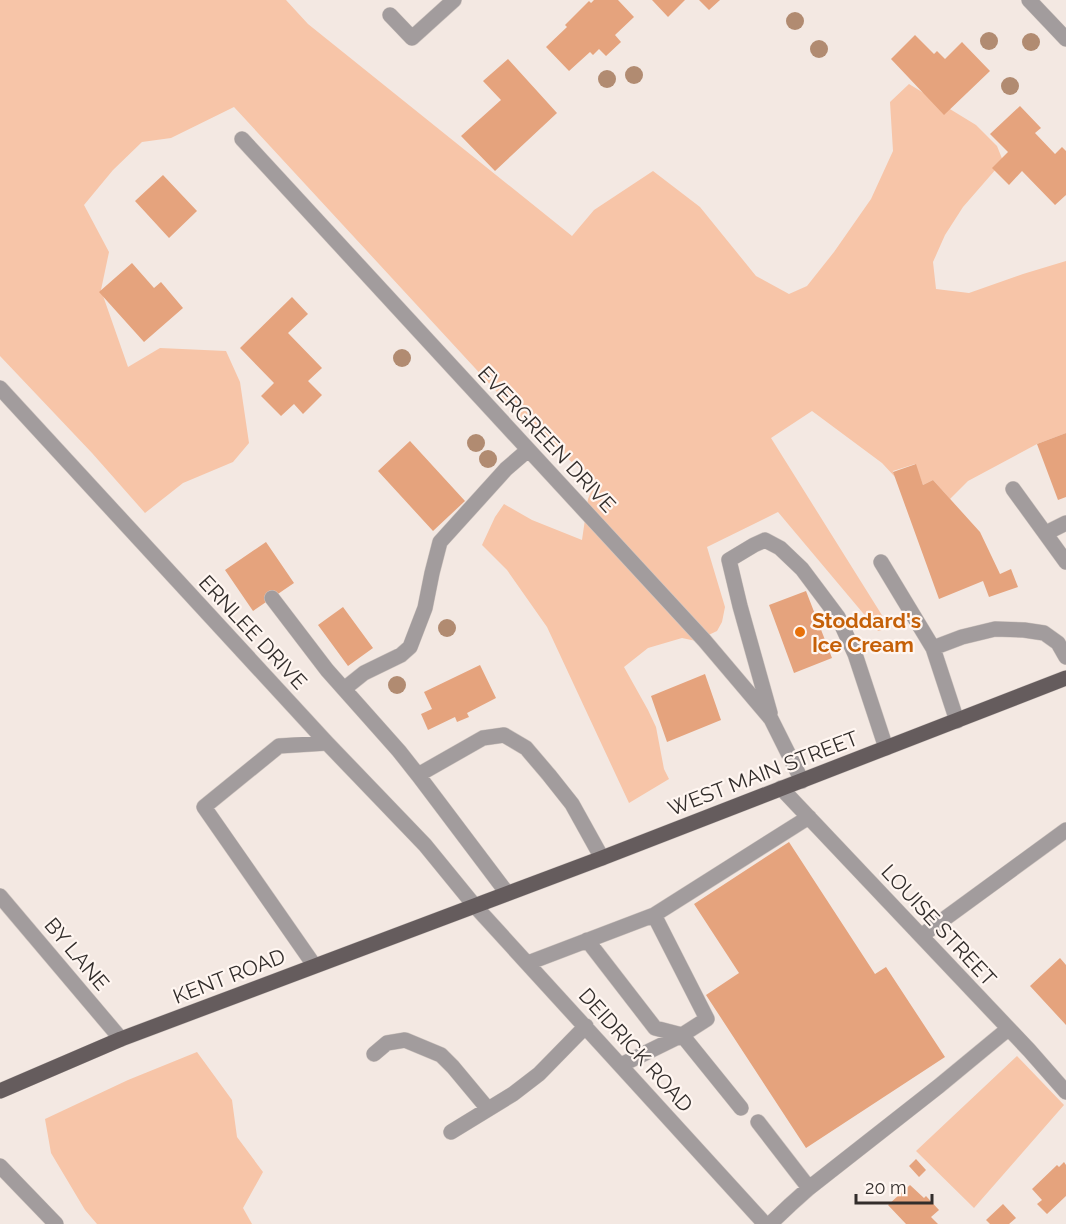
<svg xmlns="http://www.w3.org/2000/svg" width="1066" height="1224" viewBox="0 0 1066 1224" font-family="Raleway,sans-serif">
<style>
.green{fill:#f7c5a8}
.building{fill:#e5a37d}
.lines{fill:none;stroke-linecap:round;stroke-linejoin:round}
.minor-casing{stroke:#d0c6c1;stroke-width:16}
.major-casing{stroke:#d0c6c1;stroke-width:16}
.minor{stroke:#a29c9d;stroke-width:15}
.major{stroke:#655c5d;stroke-width:15}
.tree{fill:#b18b71}
.food-dot{fill:#e8710a;stroke:#fff6f1;stroke-width:2}
.labels{text-anchor:middle;dominant-baseline:central;stroke-width:4.5;stroke-linejoin:round;paint-order:stroke}
.street-label{font-size:21px;fill:#322d2b;stroke:#fff6f1}
.food-label{font-size:21px;font-weight:bold;fill:#c56008;stroke:#fff6f1;text-anchor:start}
</style>
<rect width="100%" height="100%" fill="#f3e8e2"/>
<path class="green" d="M0 0H286L308 24 572 236 594 210 653 171 700 207 756 276 789 294 807 286 834 252 871 199 893 151 890 102 909 84 976 125 997 146 1003 161 963 207 945 235 933 262 936 289 969 293 1023 274 1066 261V433L1037 444 968 481 950 499 933 480 923 485 915 464 893 471 895 477 882 463 812 411 771 438 890 628 878 631 778 512 707 547 725 607 722 622 717 631 696 641 682 638 648 648 624 667 648 710 656 727 664 769 669 779 629 803 547 627 507 570 482 545 495 517 504 504 532 520 582 540 588 499 595 482 523 420 234 107 171 138 142 142 113 170 84 205 109 252 101 290 128 367 160 348 226 351 240 382 249 443 233 462 183 483 145 513 92 453 0 356Z
M197 1052 232 1100 237 1137 263 1172 243 1208 252 1224H97L85 1210 51 1153 45 1119 128 1080Z
M1017 1056 1064 1105 974 1208 916 1151Z"/>
<path class="building" d="M594 0H618L634 17 615 35 621 42 606 56 599 49 593 55 590 52 569 71 546 47 567 27 565 25 589 1 591 3Z
M652 0H685L668 17Z
M699 0H720L709 10Z
M915 35 934 54 937 51 945 59 962 42 990 71 944 115 891 59Z
M508 59 557 113 495 171 461 136 501 100 483 81Z
M1020 106 1041 128 1035 133 1055 154 1062 147 1066 151V195L1055 205 1022 171 1009 185 992 168 1008 152 990 134Z
M163 175 197 211 169 238 135 201Z
M132 263 154 288 161 282 183 308 144 342 99 292Z
M292 297 308 314 288 333 322 368 308 381 322 395 303 414 294 404 281 416 261 396 274 383 240 348Z
M1066 433V497L1058 500 1037 444Z
M410 441 465 501 433 531 378 471Z
M916 464 923 485 933 480 980 532 1000 574 1011 569 1018 587 989 597 983 581 939 599 893 472Z
M266 542 294 583 253 611 225 570Z
M806 591 832 658 794 673 769 605Z
M343 607 373 648 348 666 318 625Z
M480 665 496 698 467 713 469 717 457 722 455 717 428 730 421 714 432 709 424 692Z
M705 674 721 720 667 742 651 696Z
M789 842 875 974 886 967 945 1057 806 1148 706 995 739 973 694 904Z
M1060 958 1066 965V1025L1030 986Z
M916 1159 926 1170 919 1177 909 1166Z
M1064 1162 1066 1165V1196L1047 1214 1037 1204 1042 1200 1032 1189 1057 1165 1059 1167Z
M910 1185 924 1198 926 1196 939 1210 931 1217 938 1224H906L888 1205Z
M1003 1204 1016 1218 1009 1224H990L986 1220Z"/>
<g class="lines">
<g class="minor-casing">
<path id="minor" d="M1029 0 1066 39
M390 15 412 38 454 0
M242 139 704 640 771 719 802 781
M0 388 327 743 425 845 474 905 765 1224
M1013 489 1066 562
M1046 533 1066 523
M881 562 933 648 957 721
M272 598 327 670 399 751 418 775 507 893
M933 648 962 637 995 629 1024 630 1044 633 1058 643 1066 657
M344 689 364 673 401 655 410 647 425 608 432 573 440 542 506 469 528 450
M770 713 740 606 729 560 754 545 765 540 780 548 802 569 838 617 855 654 886 748
M418 775 483 738 504 735 526 748 549 775 572 804 602 858
M781 788 1029 1050 1066 1092
M0 896 121 1039
M921 936 1066 830
M587 940 655 1028 682 1035 741 1108
M528 963 654 915 809 817
M314 965 204 807 279 746 327 743
M374 1054 387 1043 405 1040 441 1055 453 1067 488 1109
M621 1065 682 1035 707 1019 654 915
M758 1122 809 1188
M451 1132 513 1094 539 1074 586 1026
M0 1166 56 1224
M770 1224 790 1205 809 1188 939 1086 1008 1029"/>
</g>
<g class="major-casing">
<path id="major" d="M0 1091 121 1039 602 858 1066 678"/>
</g>
<use href="#minor" class="minor"/>
<use href="#major" class="major"/>
</g>
<g class="tree">
<circle cx="795" cy="21" r="9"/>
<circle cx="989" cy="41" r="9"/>
<circle cx="1031" cy="42" r="9"/>
<circle cx="819" cy="49" r="9"/>
<circle cx="634" cy="75" r="9"/>
<circle cx="607" cy="79" r="9"/>
<circle cx="1010" cy="86" r="9"/>
<circle cx="402" cy="358" r="9"/>
<circle cx="476" cy="443" r="9"/>
<circle cx="488" cy="459" r="9"/>
<circle cx="447" cy="628" r="9"/>
<circle cx="397" cy="685" r="9"/>
</g>
<circle class="food-dot" cx="800" cy="632" r="6"/>
<g class="labels">
<g class="street-label">
<text transform="translate(547 439) rotate(47)">EVERGREEN DRIVE</text>
<text transform="translate(253 632) rotate(47)">ERNLEE DRIVE</text>
<text transform="translate(763 773) rotate(-21)">WEST MAIN STREET</text>
<text transform="translate(939 925) rotate(47)">LOUISE STREET</text>
<text transform="translate(77 954) rotate(50)">BY LANE</text>
<text transform="translate(229 976) rotate(-21)">KENT ROAD</text>
<text transform="translate(636 1050) rotate(48)">DEIDRICK ROAD</text>
</g>
<g class="food-label">
<text x="812" y="620">Stoddard's<tspan x="812" dy="24">Ice Cream</tspan></text>
</g>
</g>
<path d="M856 1194v9h76v-9" fill="none" stroke="#322d2b" stroke-width="3"/>
<text x="865" y="1194" font-size="18" fill="#322d2b" stroke="#fff6f1" stroke-width="4.5" paint-order="stroke">20 m</text>
</svg>
